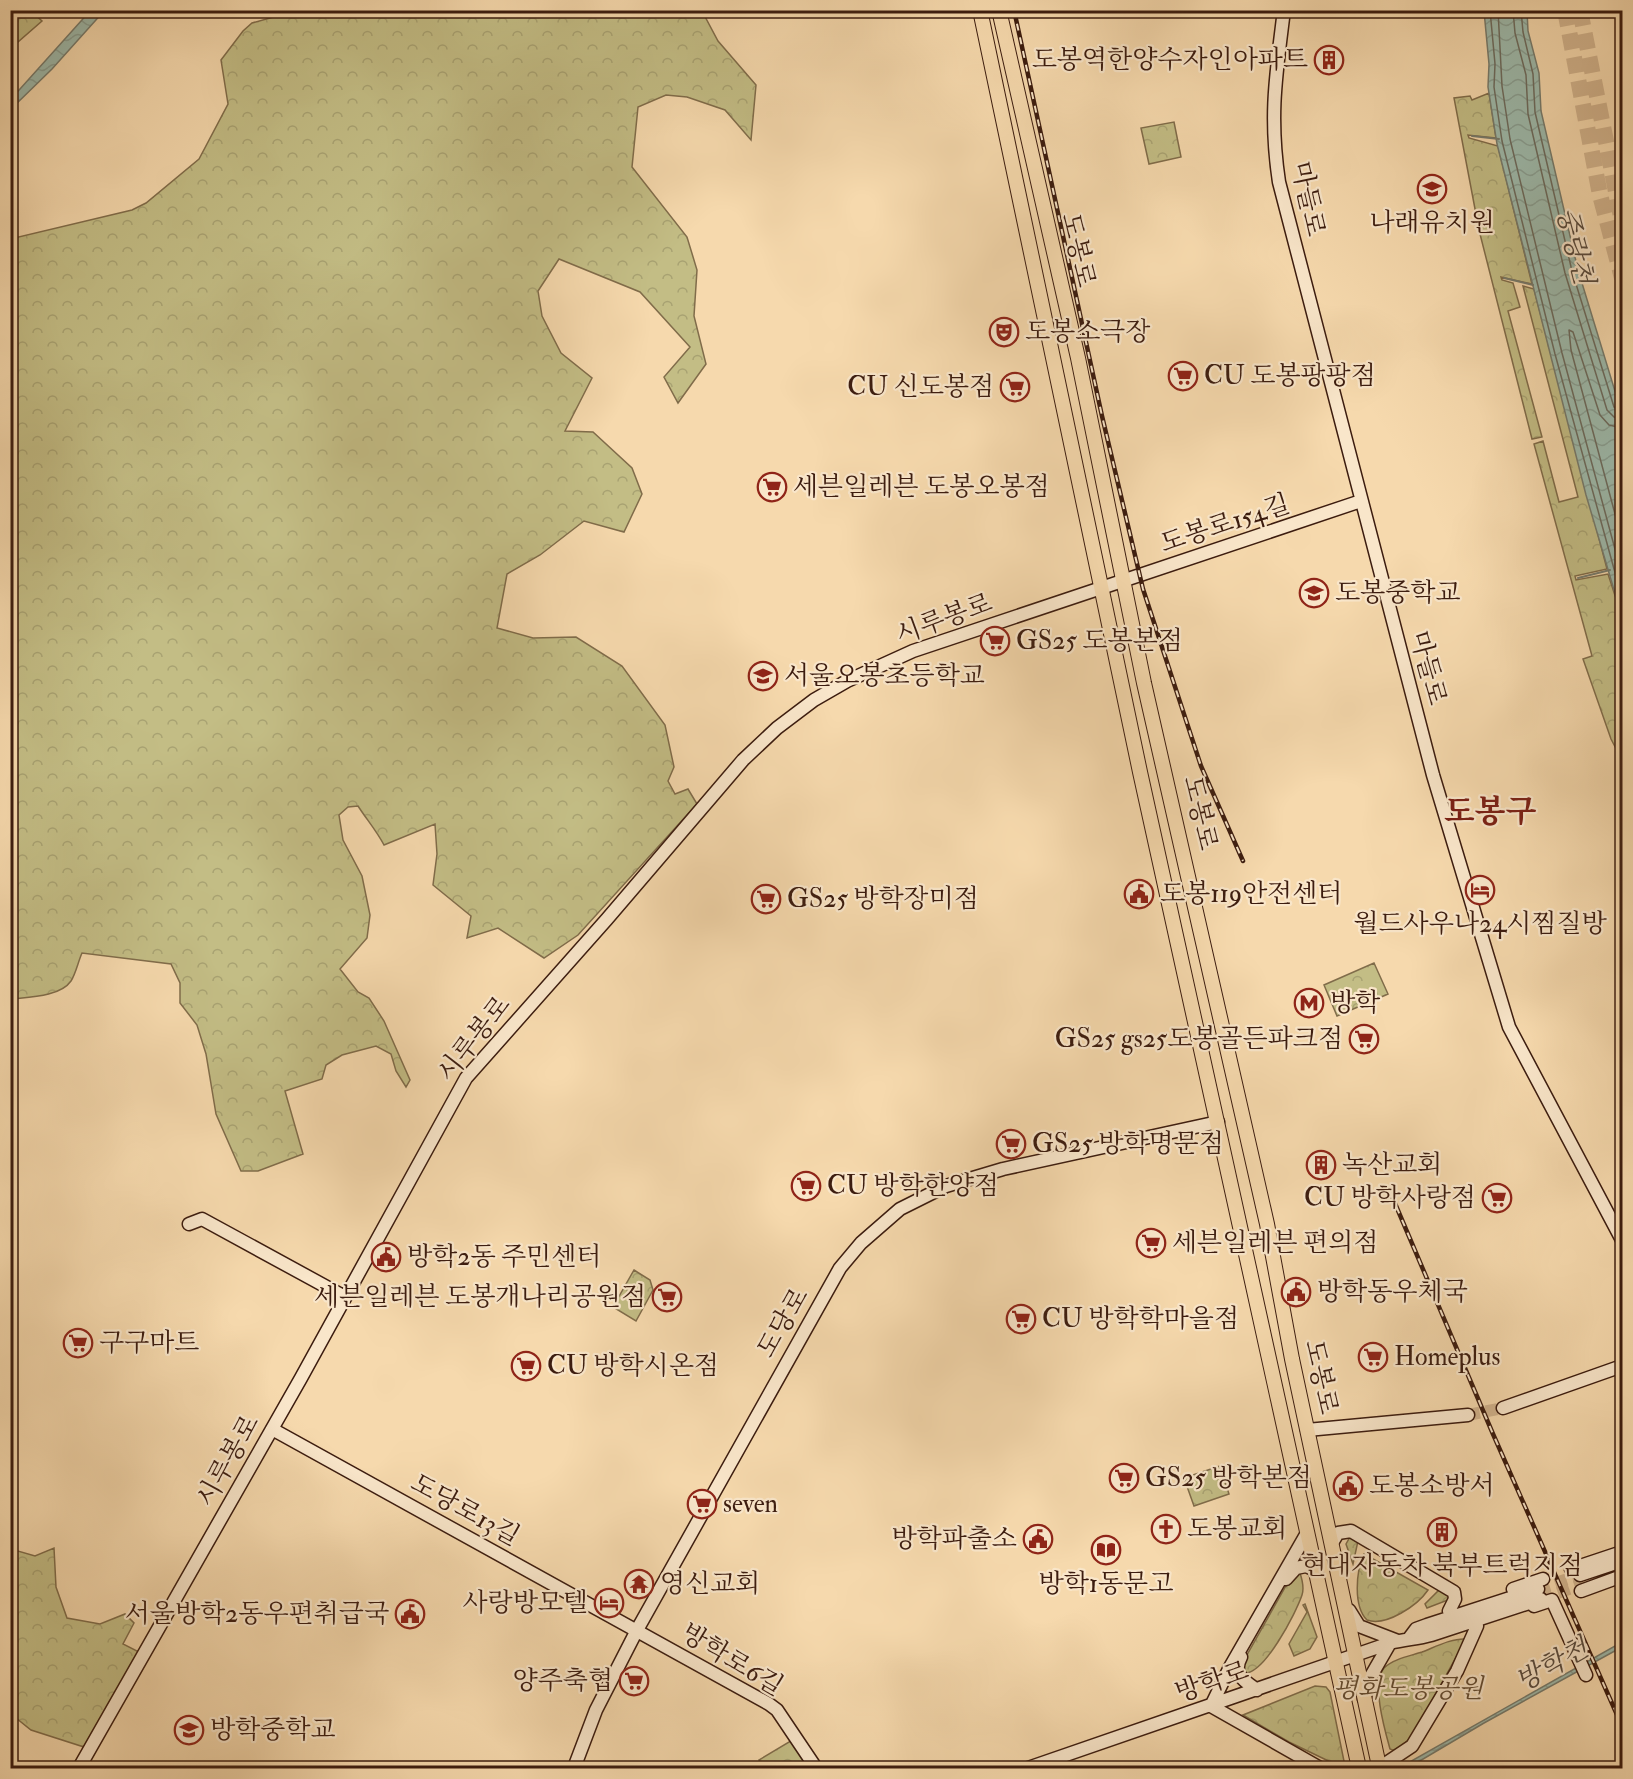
<svg xmlns="http://www.w3.org/2000/svg" width="1633" height="1779" viewBox="0 0 1633 1779" font-family="'IM FELL Double Pica','Noto Serif KR',serif">
<style>
.forest{fill:url(#forest-crowns);stroke:#806c4a;stroke-width:1.5}
.water{fill:url(#water-waves);stroke:#767b6d;stroke-width:1.5}
.lines{fill:none;stroke-linecap:round;stroke-linejoin:round}
.shore{stroke:#6c6b5e;stroke-width:1.5}
.stream{stroke:#767b6d;stroke-width:2}
.secondary-tunnel{stroke:#d1b38d;stroke-width:12;stroke-dasharray:12 6;stroke-linecap:butt}
.highway-tunnel{stroke:#d1b38d;stroke-width:16;stroke-dasharray:16 8;stroke-linecap:butt}
.secondary-casing{stroke:#3c1c0f;stroke-width:15}
.primary-casing{stroke:#3c1c0f;stroke-width:16}
.secondary{stroke:#f9e6ca;stroke-width:12}
.primary{stroke:#f6d9ad;stroke-width:14}
.rail-casing{stroke:#3c1c0f;stroke-width:4.5}
.rail{stroke:#f9e6ca;stroke-width:2;stroke-dasharray:7;stroke-linecap:butt}
.labels{text-anchor:middle;dominant-baseline:central;stroke-width:4.5;stroke-linejoin:round;paint-order:stroke}
.poi-label{font-size:26px;fill:#3c1c0f;stroke:#f9e6ca;text-anchor:start}
.street-label{font-size:26px;fill:#3c1c0f;stroke:#f9e6ca}
.park-label{font-size:26px;font-style:italic;fill:#644c32;stroke:#f9e6ca}
.water-label{font-size:27px;font-style:italic;fill:#594b3e;stroke:#f9e6ca}
.district-label{font-size:32px;font-weight:bold;fill:#7a1f14;stroke:#f9e6ca}
</style>
<defs>
<pattern id="forest-crowns" width="20" height="18" patternUnits="userSpaceOnUse" patternTransform="scale(1.5)"><rect width="20" height="18" fill="#c3bd85"/><path d="M2 6a3 3 0 1 1 6 0M12 15a3 3 0 1 1 6 0" fill="none" stroke="#a8a272"/></pattern>
<pattern id="water-waves" width="16" height="10" patternUnits="userSpaceOnUse" patternTransform="scale(1.5)"><rect width="16" height="10" fill="#9dbaac"/><path d="M0 5q4-4 8 0t8 0" fill="none" stroke="#889f93"/></pattern>
</defs>
<rect width="100%" height="100%" fill="#f6d9ad"/>
<filter id="stains"><feTurbulence type="fractalNoise" baseFrequency=".00333" numOctaves="4"/><feColorMatrix values="0 0 0 0 .2 0 0 0 0 .09 0 0 0 0 .02 0 0 0 .5 -.17"/></filter>
<radialGradient id="worn" r=".72"><stop offset=".6" stop-color="#630" stop-opacity="0"/><stop offset="1" stop-color="#630" stop-opacity=".3"/></radialGradient>
<path class="forest" d="M11 10 31 11 42 21 11 48Z
M295 11H702L718 41 756 85 751 140 725 110 687 97 666 95 638 107 632 167 687 237 697 270 694 316 706 364 678 403 664 377 690 347 640 292 559 259 538 291 542 316 561 353 592 378 565 431 593 432 632 468 642 494 624 532 584 521 540 555 507 574 497 628 533 638 576 637 622 666 665 725 674 767 668 781 675 794 688 789 697 804 578 935 544 958 498 928 467 938 471 916 433 885 437 854 435 824 384 845C376 830 367 820 358 806L348 807 339 815 343 840 362 876 370 915 367 938 340 969 358 992 369 998 384 1021 410 1080 406 1087 396 1071 391 1054 376 1046 342 1055 326 1065 322 1079 285 1091 303 1154 258 1171H241L216 1114 206 1054 197 1025 180 1003V983L171 964 82 953C78 962 76 973 71 981 60 997 28 997 11 999L10 239 132 210 146 203 199 159 228 104 221 60 243 31 252 23Z
M1489 93 1496 138 1468 135 1469 138 1498 146 1532 284 1501 277 1502 280 1513 283 1520 307 1508 311 1542 437 1532 439 1479 230 1454 98 1470 96 1472 100Z
M1174 122 1181 157 1149 164 1141 128Z
M1523 286 1534 289 1607 569 1575 576 1576 580 1608 574 1622 617V760L1611 739 1583 659 1592 656 1534 444 1543 441 1559 502 1578 497Z
M1374 963 1388 994 1337 1016 1324 985Z
M634 1270 650 1280 653 1290 636 1321 613 1307Z
M1220 1466 1229 1494 1194 1506 1184 1478Z
M1350 1537 1358 1541 1353 1564 1346 1544Z
M54 1548 56 1587 67 1618 100 1624 125 1614 134 1623 123 1644 139 1652 84 1747 31 1730 11 1714V1558L18 1551 35 1556Z
M1364 1554 1366 1555 1428 1590C1418 1605 1386 1627 1367 1620 1353 1606 1356 1571 1364 1554Z
M1300 1573C1302 1579 1304 1589 1302 1595 1296 1613 1264 1675 1244 1673L1241 1665 1244 1660 1287 1584Z
M1441 1588 1450 1595 1448 1600 1427 1608 1425 1604Z
M1305 1604 1317 1637 1310 1649 1294 1656 1289 1644 1307 1612 1303 1605Z
M1466 1639 1412 1737 1395 1751 1390 1749C1385 1731 1371 1683 1384 1668 1393 1659 1410 1656 1422 1652 1435 1647 1452 1638 1466 1639Z
M1315 1686 1326 1687 1330 1692 1345 1766 1343 1768 1289 1742 1243 1715Z
M794 1739 809 1762 807 1768H764L759 1760Z"/>
<path class="water" d="M90 11H104L52 69 11 109V99Z
M1484 11H1527L1528 31 1539 73 1541 111 1578 270 1622 414V617L1586 495 1497 144 1488 87 1489 64Z
M1622 1642V1647L1484 1723 1408 1768H1399Z"/>
<g class="lines">
<path class="shore" d="M1490 10 1495 64 1494 87 1502 141 1555 354 1622 598
M1498 10 1502 86 1510 139 1562 353 1622 575
M1513 10 1515 33 1526 75 1528 114 1565 273 1607 410 1614 417 1622 419
M1521 10 1523 32 1533 74 1535 112 1572 271 1614 407 1622 412
M1622 428 1609 425 1600 415 1573 332 1569 330 1571 350 1622 540"/>
<path class="stream" d="M1472 136 1499 139
M1504 278 1533 285
M1578 578 1610 570"/>
<path class="secondary-tunnel" d="M1468 1415 1503 1408
M1538 1589 1580 1575
M1541 1599 1583 1584"/>
<path class="highway-tunnel" d="M1565 10 1600 195 1622 278
M1580 10 1622 222"/>
<g class="secondary-casing">
<path id="secondary" d="M1284 10C1276 75 1269 116 1279 182L1433 775 1509 1027 1622 1240
M189 1224 202 1219 345 1297
M1503 1408 1622 1366
M272 1429 769 1704 777 1710 816 1768
M1307 1430 1468 1415
M1332 1543 1338 1533 1351 1531 1454 1592 1455 1599 1449 1611
M1571 1569 1622 1552
M1580 1575 1622 1561
M1286 1579 1296 1568 1306 1566 1315 1570
M1513 1589 1543 1579
M1581 1591 1622 1576
M1534 1606 1552 1600 1586 1675
M1349 1610 1359 1626 1398 1641
M1410 1637 1416 1629 1427 1625 1538 1589
M1241 1657C1232 1674 1243 1680 1257 1690
M1364 1699 1371 1676 1390 1643
M1211 1706 1229 1669 1307 1533
M1211 1706 1320 1768
M79 1768 301 1378 466 1078 607 919 743 760 777 728 814 700 847 681 913 651 1361 501
M574 1768 596 1710 637 1630 840 1268 861 1243 900 1209 946 1186 1003 1169 1218 1122
M1028 1768 1390 1643C1405 1639 1417 1639 1431 1635L1541 1599
M1379 1768 1412 1746 1457 1671 1477 1626"/>
</g>
<g class="primary-casing">
<path id="primary" d="M980 10 1140 772 1359 1768
M999 10 1078 358 1144 683 1267 1224 1292 1359 1379 1766"/>
</g>
<use href="#secondary" class="secondary"/>
<use href="#primary" class="primary"/>
<g class="rail-casing">
<path id="rail" d="M1014 10 1102 416 1143 589 1201 766 1243 861
M1391 1194 1493 1434 1622 1726"/>
</g>
<use href="#rail" class="rail"/>
</g>
<defs>
<g id="building-ring" transform="scale(1.5)"><circle r="9.5" fill="#f9e6ca" stroke="#8f2418" stroke-width="1.5"/><path d="M-4-6H4V6H1V3H-1V6H-4ZM-2.5-4.3h1.7v1.8h-1.7ZM.8-4.3h1.7v1.8H.8ZM-2.5-1h1.7V.8h-1.7ZM.8-1h1.7V.8H.8Z" fill="#8f2418"/></g>
<g id="school-ring" transform="scale(1.5)"><circle r="9.5" fill="#f9e6ca" stroke="#8f2418" stroke-width="1.5"/><path d="M0-5L7-2L0 1L-7-2ZM-4 1L0 2.5L4 1V4Q0 6-4 4Z" fill="#8f2418"/></g>
<g id="theatre-ring" transform="scale(1.5)"><circle r="9.5" fill="#f9e6ca" stroke="#8f2418" stroke-width="1.5"/><path d="M-5-5.5Q0-4 5-5.5V0Q5 5 0 6Q-5 5-5 0ZM-3.3-2.5H-1v1.5H-3.3ZM1-2.5H3.3v1.5H1ZM-2.8 1Q0 5.5 2.8 1Z" fill="#8f2418"/></g>
<g id="supermarket-ring" transform="scale(1.5)"><circle r="9.5" fill="#f9e6ca" stroke="#8f2418" stroke-width="1.5"/><path d="M-6-5.5h2.5l.6 2H6L4.5 2H-2.5L-4.4-4H-6ZM-1.5 3.2a1.3 1.3 0 1 0 .1 0ZM3 3.2a1.3 1.3 0 1 0 .1 0Z" fill="#8f2418"/></g>
<g id="hotel-ring" transform="scale(1.5)"><circle r="9.5" fill="#f9e6ca" stroke="#8f2418" stroke-width="1.5"/><path d="M-6-4.5h1.5V1H6V5H4.5V3h-9V5H-6ZM-4 0a1.8 1.8 0 1 1 3.6 0ZM.5 0V-2.5h3Q6-2.5 6 0Z" fill="#8f2418"/></g>
<g id="civic-ring" transform="scale(1.5)"><circle r="9.5" fill="#f9e6ca" stroke="#8f2418" stroke-width="1.5"/><path d="M-.6-6.5H3V-4.5H.6V-3L4-1V1h2V6H-6V1h2V-1L-.6-3ZM-1.2 2.5V6h2.4V2.5Z" fill="#8f2418"/></g>
<g id="metro-ring" transform="scale(1.5)"><circle r="9.5" fill="#f9e6ca" stroke="#8f2418" stroke-width="1.5"/><path d="M-5.5 5V-5H-3L0 0L3-5H5.5V5H3V-.5L0 4L-3-.5V5Z" fill="#8f2418"/></g>
<g id="church-ring" transform="scale(1.5)"><circle r="9.5" fill="#f9e6ca" stroke="#8f2418" stroke-width="1.5"/><path d="M-1.2-6h2.4v3.5h3.3v2.4h-3.3V6h-2.4V-.1h-3.3v-2.4h3.3Z" fill="#8f2418"/></g>
<g id="library-ring" transform="scale(1.5)"><circle r="9.5" fill="#f9e6ca" stroke="#8f2418" stroke-width="1.5"/><path d="M-6-4Q-3-5.5-.7-3.5V5Q-3 3-6 4ZM6-4Q3-5.5 .7-3.5V5Q3 3 6 4Z" fill="#8f2418"/></g>
<g id="temple-ring" transform="scale(1.5)"><circle r="9.5" fill="#f9e6ca" stroke="#8f2418" stroke-width="1.5"/><path d="M0-6L5-2H3V0L6.5 2.5H4V6H1.5V3h-3V6H-4V2.5H-6.5L-3 0V-2H-5Z" fill="#8f2418"/></g>
</defs>
<g fill-rule="evenodd">
<use href="#building-ring" x="1329" y="60"/>
<use href="#school-ring" x="1432" y="189"/>
<use href="#theatre-ring" x="1004" y="332"/>
<use href="#supermarket-ring" x="1183" y="376"/>
<use href="#supermarket-ring" x="1015" y="387"/>
<use href="#supermarket-ring" x="772" y="487"/>
<use href="#school-ring" x="1314" y="593"/>
<use href="#supermarket-ring" x="995" y="641"/>
<use href="#school-ring" x="763" y="676"/>
<use href="#hotel-ring" x="1480" y="890"/>
<use href="#civic-ring" x="1139" y="894"/>
<use href="#supermarket-ring" x="766" y="899"/>
<use href="#metro-ring" x="1309" y="1003"/>
<use href="#supermarket-ring" x="1364" y="1039"/>
<use href="#supermarket-ring" x="1011" y="1144"/>
<use href="#building-ring" x="1321" y="1165"/>
<use href="#supermarket-ring" x="806" y="1186"/>
<use href="#supermarket-ring" x="1497" y="1198"/>
<use href="#supermarket-ring" x="1151" y="1243"/>
<use href="#civic-ring" x="386" y="1257"/>
<use href="#civic-ring" x="1296" y="1292"/>
<use href="#supermarket-ring" x="667" y="1297"/>
<use href="#supermarket-ring" x="1021" y="1319"/>
<use href="#supermarket-ring" x="78" y="1343"/>
<use href="#supermarket-ring" x="1373" y="1357"/>
<use href="#supermarket-ring" x="526" y="1366"/>
<use href="#supermarket-ring" x="1124" y="1478"/>
<use href="#civic-ring" x="1348" y="1486"/>
<use href="#supermarket-ring" x="702" y="1504"/>
<use href="#church-ring" x="1166" y="1529"/>
<use href="#building-ring" x="1442" y="1532"/>
<use href="#civic-ring" x="1038" y="1539"/>
<use href="#library-ring" x="1106" y="1550"/>
<use href="#temple-ring" x="639" y="1584"/>
<use href="#hotel-ring" x="609" y="1603"/>
<use href="#civic-ring" x="410" y="1614"/>
<use href="#supermarket-ring" x="634" y="1681"/>
<use href="#school-ring" x="189" y="1730"/>
</g>
<g class="labels">
<g class="poi-label">
<text x="1308" y="60" text-anchor="end">도봉역한양수자인아파트</text>
<text x="1432" y="223" text-anchor="middle">나래유치원</text>
<text x="1025" y="332">도봉소극장</text>
<text x="1204" y="376">CU 도봉팡팡점</text>
<text x="994" y="387" text-anchor="end">CU 신도봉점</text>
<text x="793" y="487">세븐일레븐 도봉오봉점</text>
<text x="1335" y="593">도봉중학교</text>
<text x="1016" y="641">GS25 도봉본점</text>
<text x="784" y="676">서울오봉초등학교</text>
<text x="1160" y="894">도봉119안전센터</text>
<text x="787" y="899">GS25 방학장미점</text>
<text x="1480" y="924" text-anchor="middle">월드사우나24시찜질방</text>
<text x="1330" y="1003">방학</text>
<text x="1343" y="1039" text-anchor="end">GS25 gs25도봉골든파크점</text>
<text x="1032" y="1144">GS25 방학명문점</text>
<text x="1342" y="1165">녹산교회</text>
<text x="827" y="1186">CU 방학한양점</text>
<text x="1476" y="1198" text-anchor="end">CU 방학사랑점</text>
<text x="1172" y="1243">세븐일레븐 편의점</text>
<text x="407" y="1257">방학2동 주민센터</text>
<text x="1317" y="1292">방학동우체국</text>
<text x="646" y="1297" text-anchor="end">세븐일레븐 도봉개나리공원점</text>
<text x="1042" y="1319">CU 방학학마을점</text>
<text x="99" y="1343">구구마트</text>
<text x="1394" y="1357">Homeplus</text>
<text x="547" y="1366">CU 방학시온점</text>
<text x="1145" y="1478">GS25 방학본점</text>
<text x="1369" y="1486">도봉소방서</text>
<text x="723" y="1504">seven</text>
<text x="1187" y="1529">도봉교회</text>
<text x="1017" y="1539" text-anchor="end">방학파출소</text>
<text x="1442" y="1566" text-anchor="middle">현대자동차 북부트럭지점</text>
<text x="660" y="1584">영신교회</text>
<text x="1106" y="1584" text-anchor="middle">방학1동문고</text>
<text x="588" y="1603" text-anchor="end">사랑방모텔</text>
<text x="389" y="1614" text-anchor="end">서울방학2동우편취급국</text>
<text x="613" y="1681" text-anchor="end">양주축협</text>
<text x="210" y="1730">방학중학교</text>
</g>
<g class="street-label">
<text transform="translate(1308 199) rotate(78)">마들로</text>
<text transform="translate(1078 250) rotate(77)">도봉로</text>
<text transform="translate(1225 524) rotate(-18)">도봉로154길</text>
<text transform="translate(944 619) rotate(-20)">시루봉로</text>
<text transform="translate(1428 668) rotate(75)">마들로</text>
<text transform="translate(1200 813) rotate(77)">도봉로</text>
<text transform="translate(474 1039) rotate(-52)">시루봉로</text>
<text transform="translate(783 1323) rotate(-60)">도당로</text>
<text transform="translate(1321 1377) rotate(78)">도봉로</text>
<text transform="translate(228 1461) rotate(-61)">시루봉로</text>
<text transform="translate(465 1510) rotate(29)">도당로13길</text>
<text transform="translate(732 1660) rotate(31)">방학로6길</text>
<text transform="translate(1212 1682) rotate(-19)">방학로</text>
</g>
<g class="park-label">
<text x="1408" y="1689">평화도봉공원</text>
</g>
<g class="water-label">
<text transform="translate(1575 246) rotate(76)">중랑천</text>
<text transform="translate(1552 1665) rotate(-29)">방학천</text>
</g>
<g class="district-label">
<text x="1490" y="812">도봉구</text>
</g>
</g>
<rect width="1633" height="1779" fill="none" stroke="#f6d9ad" stroke-width="36"/>
<rect x="12" y="12" width="1609" height="1755" fill="none" stroke="#3c1c0f" stroke-width="3"/>
<rect x="18" y="18" width="1597" height="1743" fill="none" stroke="#3c1c0f" stroke-width="1.5"/>
<rect width="100%" height="100%" filter="url(#stains)"/>
<rect width="100%" height="100%" fill="url(#worn)"/>
</svg>
